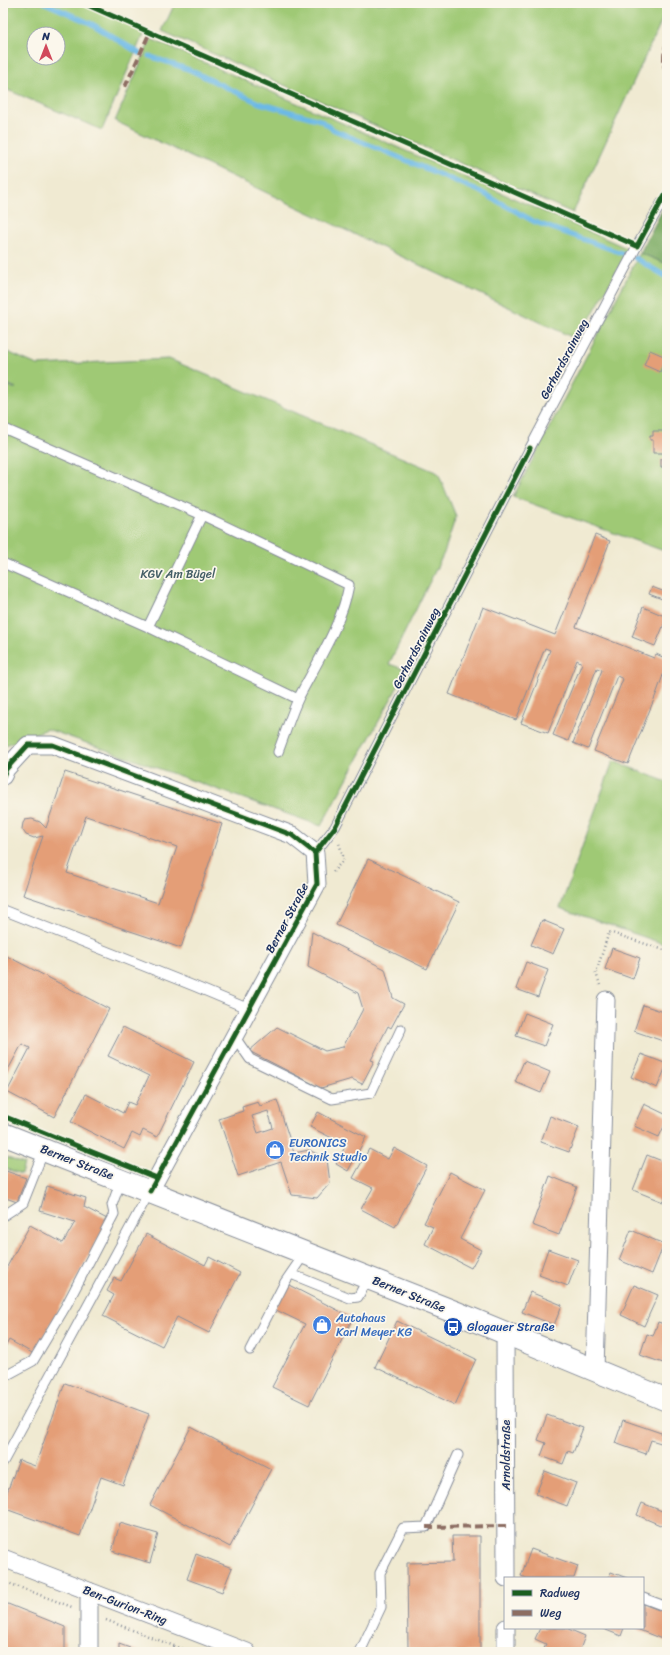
<svg xmlns="http://www.w3.org/2000/svg" width="670" height="1655" viewBox="0 0 670 1655" font-family="Sriracha,sans-serif">
<style>
.green{fill:#9fc975;stroke:#5d7c6a;fill-rule:evenodd}
.forest{fill:#7fad66;stroke:#4d6e62}
.lines{fill:none;stroke-linecap:round;stroke-linejoin:round}
.stream{stroke:#6cb9e6;stroke-width:5}
.building{fill:#e49e77;fill-rule:evenodd}
.lane-casing{stroke:#868c98;stroke-width:11}
.street-casing{stroke:#868c98;stroke-width:19}
.secondary-casing{stroke:#868c98;stroke-width:24}
.path{stroke:#868c98;stroke-width:2.5;stroke-dasharray:1 3;stroke-linecap:butt}
.lane{stroke:#fff;stroke-width:9}
.street{stroke:#fff;stroke-width:17}
.secondary{stroke:#fff;stroke-width:22}
.quiet{stroke:#8d6e63;stroke-width:4;stroke-dasharray:8 4;stroke-linecap:butt}
.cycleway-casing{stroke:#fbf7ec;stroke-width:8}
.cycleway{stroke:#1b5e20;stroke-width:5}
.labels{text-anchor:middle;dominant-baseline:central;stroke-width:3.5;stroke-linejoin:round;paint-order:stroke}
.street-label{font-size:12px;fill:#1b2f5e;stroke:#fbf7ec}
.park-label{font-size:12px;fill:#435d65;stroke:#fbf7ec}
.shop-label{font-size:12px;fill:#366cbe;stroke:#fbf7ec;text-anchor:start}
.transit-label{font-size:12px;fill:#164399;stroke:#fbf7ec;text-anchor:start}
</style>
<rect width="100%" height="100%" fill="#fbf7ec"/>
<filter id="ink" filterUnits="userSpaceOnUse"><feTurbulence type="fractalNoise" baseFrequency=".025" numOctaves="2"/><feDisplacementMap in="SourceGraphic" scale="8" xChannelSelector="R" yChannelSelector="G"/><feConvolveMatrix kernelMatrix="1 2 1 2 8 2 1 2 1" color-interpolation-filters="sRGB"/></filter>
<filter id="wash" filterUnits="userSpaceOnUse"><feTurbulence type="fractalNoise" baseFrequency=".012" numOctaves="4" result="noise"/><feDisplacementMap in="SourceGraphic" scale="16" xChannelSelector="R" yChannelSelector="G"/><feGaussianBlur stdDeviation="0.9" result="paint"/><feColorMatrix in="noise" values="0 0 0 0 0 0 0 0 0 0 0 0 0 0 0 0 0 1.4 0 .05"/><feComposite in="paint" operator="in"/></filter>
<g filter="url(#wash)">
<rect width="100%" height="100%" fill="#f0ead2"/>
<path class="green" d="M3 3H81L145 30 102 130 3 88ZM34 34H58V58H34Z
M175 3H667V9L573 213 162 31Z
M151 39 629 249 578 340 115 121Z
M640 253 667 264V552L513 497Z
M3 350 37 365 169 359 438 473 456 516 444 553 389 664 407 670 321 826 47 729 3 746V383L13 388H16L3 382Z
M613 761 667 782V945L560 908Z
M3 1156 24 1164 21 1174 3 1168Z"/>
<path class="forest" d="M667 201V264L640 253Z"/>
<g class="lines">
<path class="stream" d="M45 3 92 24 139 53
M149 56 190 70 259 103 320 120 334 130 479 191 535 222 627 255
M635 258 667 277"/>
</g>
<g id="blocks">
<path class="building" d="M650 350 666 357 660 372 644 365Z
M653 431H667V453H653V440H650V436H653Z
M661 459H667V467H661Z
M595 535 610 541 576 627 654 658 656 654 667 659V664L657 692 628 764 594 751 623 679 617 676 588 749 573 743 602 670 597 668 568 741 553 735 582 663 577 660 548 733 521 723 550 650 545 648 516 720 449 694 483 607 555 635Z
M652 587 665 592 662 599 649 594Z
M643 607 667 617 655 646 632 637Z
M65 772 222 824 181 948 23 895 43 836 34 838 26 835 22 829 23 823 25 820 32 819 40 822 46 828ZM86 816 177 847 158 903 67 873Z
M368 859 459 902 427 969 336 925Z
M542 920 564 929 553 954 531 945Z
M312 932 385 969 393 998 404 1004 391 1028 388 1026 371 1060 374 1061 362 1084 352 1079 321 1088 249 1051 277 1027 325 1051 343 1047 363 1009 358 993 308 967Z
M612 948 640 958 633 979 605 969Z
M3 954 109 1009 54 1117 7 1092 30 1048 22 1044 3 1079Z
M526 962 548 970 538 997 516 989Z
M643 1005 667 1013V1029L663 1041 634 1031Z
M525 1013 553 1024 544 1046 516 1036Z
M123 1027 194 1062 157 1137 143 1130 140 1137 132 1133 124 1149 71 1122 86 1094 123 1113 128 1102 135 1105 149 1076 108 1056Z
M641 1054 667 1064 657 1088 631 1077Z
M524 1061 550 1072 541 1093 515 1082Z
M277 1100 294 1153 309 1150 327 1159 330 1183 317 1198 292 1195 281 1162 238 1176 219 1119 243 1111 242 1107 258 1102 260 1106ZM268 1111 273 1128 258 1133 252 1116Z
M644 1104 667 1115V1120L659 1137 634 1126Z
M318 1112 366 1137 348 1171 336 1164 346 1145 310 1127Z
M550 1116 579 1127 569 1152 541 1142Z
M394 1148 427 1166 395 1227 361 1209 373 1188 353 1178 369 1149 388 1159Z
M647 1155 667 1163V1192L663 1202 633 1190Z
M3 1170 26 1178 17 1202 3 1197Z
M450 1172 485 1190 460 1239 481 1250 471 1268 425 1244 433 1227 424 1223Z
M550 1176 577 1187 559 1235 532 1225Z
M47 1186 86 1198 84 1207 109 1220 34 1354 9 1340 3 1351V1274L30 1225 63 1243 75 1222 40 1211Z
M631 1230 664 1244 652 1274 619 1260Z
M146 1234 205 1265 209 1257 240 1273 209 1333 177 1317 162 1346 103 1316 114 1295 107 1291 114 1278 121 1281Z
M548 1249 578 1260 568 1286 539 1275Z
M287 1284 353 1318 309 1405 272 1387 305 1324 274 1309Z
M634 1285 658 1295 644 1326 621 1315Z
M530 1292 562 1305 554 1325 522 1312Z
M397 1321 476 1359 455 1405 375 1367Z
M658 1322 667 1325V1360L666 1364 640 1355 647 1334 653 1336Z
M65 1383 149 1414 123 1485 101 1477 80 1536 3 1508V1503L19 1460 35 1466Z
M547 1415 583 1428 573 1453 568 1451 563 1464 541 1456 546 1443 538 1440Z
M623 1420 667 1435 664 1444 651 1440 646 1454 615 1443Z
M191 1427 271 1469 230 1547 150 1505Z
M545 1471 576 1483 567 1506 536 1494Z
M642 1503 667 1513V1528L637 1515Z
M120 1523 158 1534 150 1563 112 1551Z
M452 1536H480V1652H408L407 1563 453 1562Z
M531 1549 578 1566 574 1578H527L521 1576Z
M196 1554 232 1568 222 1592 187 1579Z
M611 1572 627 1578H608Z
M3 1602 65 1627V1652H6L3 1651Z
M643 1604 667 1613V1641L634 1628H643Z
M540 1628H566L585 1636 579 1652H545L543 1651 546 1644 535 1639Z
M601 1628H624L621 1636Z
M119 1644 141 1652H119Z"/>
</g>
</g>
<g filter="url(#ink)">
<use href="#blocks" fill-opacity="0" stroke="#868c98" stroke-width="1"/>
<g class="lines">
<g class="lane-casing">
<path id="lane" d="M3 428 202 515 349 585C342 624 317 662 299 697 291 714 285 734 278 752
M3 563 148 627 298 699
M148 627 202 515
M315 853 335 827 530 448 637 246 662 202 667 200
M3 910 194 986 249 1009
M234 1036 250 1059 332 1099 371 1093 401 1029
M3 1216 23 1203 44 1150
M291 1274 350 1298 358 1297 368 1278
M250 1350 285 1282 305 1253
M3 1371 9 1374 33 1361 67 1304 114 1214 112 1205 121 1180
M3 1462 150 1191
M643 1598 667 1607
M360 1652 381 1607 380 1573 403 1528 426 1527 458 1455"/>
</g>
<g class="street-casing">
<path id="street" d="M3 776 6 769 28 745H53L292 835 315 853 317 884 150 1191
M505 1333 506 1578
M595 1370 606 1000
M3 1558 247 1652
M89 1591V1652
M506 1628V1652"/>
</g>
<g class="secondary-casing">
<path id="secondary" d="M3 1134 457 1313 667 1400"/>
</g>
<path class="path" d="M333 872 344 859 339 843
M600 985 596 973 609 932 667 951
M3 1581 72 1607
M106 1620 190 1652"/>
<use href="#lane" class="lane"/>
<use href="#street" class="street"/>
<use href="#secondary" class="secondary"/>
<path class="quiet" d="M667 41C664 51 662 65 667 75
M125 87 150 32
M426 1527 506 1526"/>
<g class="cycleway-casing">
<path id="cycleway" d="M83 3 637 246 667 191
M3 776 6 769 28 745H53L292 835 315 853 317 884 150 1191
M315 853 335 827 530 448
M3 1116 157 1178"/>
</g>
<use href="#cycleway" class="cycleway"/>
</g>
</g>
<defs>
<g id="shop-disc" transform="scale(1)"><circle r="9.5" fill="#3f7fe0" stroke="#fbf7ec"/><path d="M-5-2.5h2.3a2.7 3.5 0 0 1 5.4 0H5L5.5 6h-11ZM-1.5-2.5h3a1.5 2.3 0 0 0-3 0Z" fill="#fff"/></g>
<g id="bus-disc" transform="scale(1)"><circle r="9.5" fill="#1a4fb4" stroke="#fbf7ec"/><path d="M-5-6H5V4H4V6H2V4H-2V6H-4V4H-5ZM-3.5-4V0h7V-4ZM-3.5 1.2v1.5H-2V1.2ZM2 1.2v1.5H3.5V1.2Z" fill="#fff"/></g>
</defs>
<g fill-rule="evenodd">
<use href="#shop-disc" x="275" y="1150"/>
<use href="#shop-disc" x="322" y="1325"/>
<use href="#bus-disc" x="453" y="1327"/>
</g>
<g class="labels">
<g class="street-label">
<text transform="translate(564 359) rotate(-62)">Gerhardsrainweg</text>
<text transform="translate(416 648) rotate(-63)">Gerhardsrainweg</text>
<text transform="translate(287 918) rotate(-62)">Berner Straße</text>
<text transform="translate(77 1162) rotate(21)">Berner Straße</text>
<text transform="translate(409 1294) rotate(22)">Berner Straße</text>
<text transform="translate(506 1455) rotate(-90)">Arnoldstraße</text>
<text transform="translate(125 1605) rotate(21)">Ben-Gurion-Ring</text>
</g>
<g class="park-label">
<text x="178" y="574">KGV Am Bügel</text>
</g>
<g class="shop-label">
<text x="289" y="1143">EURONICS<tspan x="289" dy="14">Technik Studio</tspan></text>
<text x="336" y="1318">Autohaus<tspan x="336" dy="14">Karl Meyer KG</tspan></text>
</g>
<g class="transit-label">
<text x="467" y="1327">Glogauer Straße</text>
</g>
</g>
<rect width="670" height="1655" fill="none" stroke="#fbf7ec" stroke-width="16"/>
<rect x="504" y="1577" width="140" height="52" fill="#fbf7ec" stroke="#a1a7b3"/>
<rect x="512" y="1590" width="20" height="6" fill="#1b5e20" stroke="#a1a7b3"/>
<text x="540" y="1597" font-size="12" fill="#1b2f5e">Radweg</text>
<rect x="512" y="1610" width="20" height="6" fill="#8d6e63" stroke="#a1a7b3"/>
<text x="540" y="1617" font-size="12" fill="#1b2f5e">Weg</text>
<g transform="translate(46 46)"><circle r="19" fill="#fbf7ec" stroke="#a1a7b3"/>
<path d="M0-3L7 15L0 10L-7 15Z" fill="#d1495b"/>
<text y="-6" font-size="11" font-weight="bold" text-anchor="middle" fill="#1b2f5e">N</text>
</g>
</svg>
